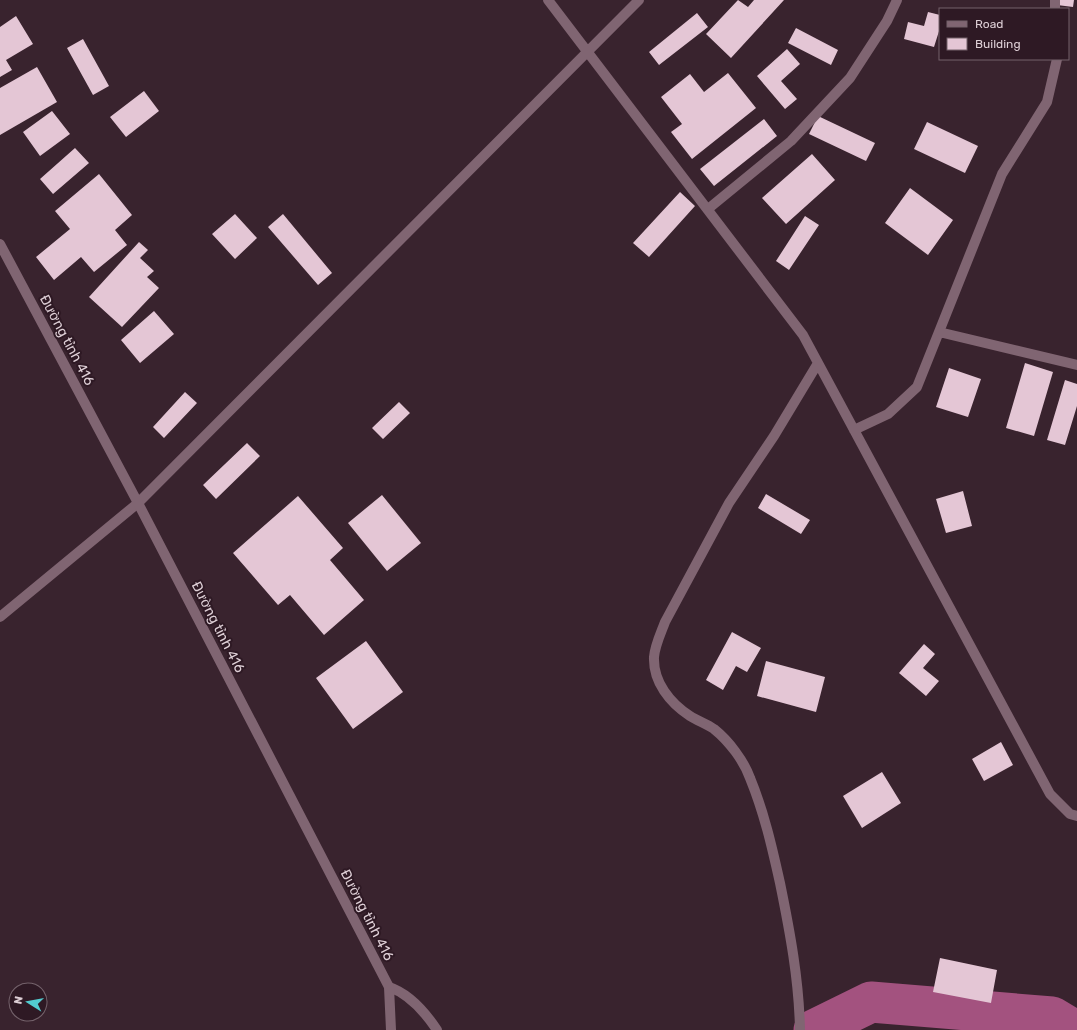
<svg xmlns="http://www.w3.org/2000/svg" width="1077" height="1030" viewBox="0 0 1077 1030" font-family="Rubik,sans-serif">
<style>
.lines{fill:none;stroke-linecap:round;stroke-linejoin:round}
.river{stroke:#a3527f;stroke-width:41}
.building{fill:#e4c6d5}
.street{stroke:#806572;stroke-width:10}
.secondary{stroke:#806572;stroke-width:10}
.labels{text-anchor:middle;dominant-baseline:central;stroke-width:4;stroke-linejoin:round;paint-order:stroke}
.street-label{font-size:14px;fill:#decfd6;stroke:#2e1924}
</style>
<rect width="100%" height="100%" fill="#39232e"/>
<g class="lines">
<path class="river" d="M814 1030 871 1002 1052 1017 1074 1030"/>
</g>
<path class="building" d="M738 0 748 7 754 0H784L731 58 706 34Z
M1058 0H1074L1073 7 1057 5Z
M928 12 940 15V28L934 47 904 39 908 22 924 26Z
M697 13 708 27 659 65 649 52Z
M16 16 33 44 6 60 12 70 0 77V27Z
M796 28 838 50 831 65 788 43Z
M83 39 109 86 93 95 67 48Z
M787 49 800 64 781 81 797 99 785 109 757 76Z
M37 67 57 102 0 135V88Z
M728 73 756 108 692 159 671 132 682 124 661 97 690 74 704 92Z
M144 91 159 111 126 137 110 117Z
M52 111 70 134 40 156 23 132Z
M818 116 875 143 866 161 809 134Z
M764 119 777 136 714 186 700 169Z
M927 122 978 146 965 173 914 149Z
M75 148 89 163 53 194 40 179Z
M812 154 835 180 786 224 762 198Z
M99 174 132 215 115 230 127 245 94 272 81 257 54 280 36 257 70 229 55 211Z
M910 188 953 220 928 255 885 223Z
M680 192 695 206 649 257 633 243Z
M235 214 257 238 235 259 212 234Z
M283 214 332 273 318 285 268 227Z
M805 216 819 225 789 270 776 261Z
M139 242 148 250 140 258 154 271 147 277 159 288 122 327 89 297Z
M154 311 174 334 140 363 121 340Z
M1025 363 1053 372 1034 436 1006 428Z
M949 368 981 379 968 417 936 407Z
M1065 380 1077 384V406L1065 445 1047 440Z
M185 392 197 403 164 438 153 427Z
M399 402 410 413 383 439 372 428Z
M247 443 260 456 216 499 203 485Z
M963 491 972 526 946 533 936 499Z
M766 494 810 520 801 534 758 508Z
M382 495 421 543 387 571 348 523Z
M298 496 343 548 330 560 364 600 324 635 290 595 278 605 233 553Z
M732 632 761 648 747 672 736 666 723 690 706 680Z
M366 641 403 692 353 729 316 678Z
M924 644 935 654 923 668 939 681 926 696 899 673Z
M766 661 825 677 816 712 757 696Z
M1001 742 1013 765 984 781 972 759Z
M882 772 901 803 862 828 843 796Z
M940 958 997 970 991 1003 933 992Z"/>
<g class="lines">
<path class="street" d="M548 0 803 335 1050 794 1070 814 1077 816
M1055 0V9
M708 209 791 141 850 78 887 21 897 0
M939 332 1077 365
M854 430 888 414 917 387 1002 174 1047 102 1057 59
M0 617 138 503 639 0
M389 987C410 994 425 1012 437 1030
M800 1030C799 980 790 932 780 883 772 847 764 812 750 778 744 761 729 741 714 729 707 724 698 721 690 716 670 703 653 682 654 657 655 645 661 633 665 622L729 503 774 436 818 363"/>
<path class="secondary" d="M0 244 138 503 389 987 391 1030"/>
</g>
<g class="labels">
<g class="street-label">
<text transform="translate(67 340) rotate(62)">Đường tỉnh 416</text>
<text transform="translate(218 627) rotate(63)">Đường tỉnh 416</text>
<text transform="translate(367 915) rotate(63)">Đường tỉnh 416</text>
</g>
</g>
<rect x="939" y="8" width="130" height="52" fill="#2e1924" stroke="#74626b"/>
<rect x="947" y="21" width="20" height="6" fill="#806572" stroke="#74626b"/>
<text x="975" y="28" font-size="12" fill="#decfd6">Road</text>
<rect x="947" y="38" width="20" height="12" fill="#e4c6d5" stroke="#74626b"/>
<text x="975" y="48" font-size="12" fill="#decfd6">Building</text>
<g transform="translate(28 1002) rotate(281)"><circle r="19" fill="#2e1924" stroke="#74626b"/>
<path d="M0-3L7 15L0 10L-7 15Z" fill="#52ccd0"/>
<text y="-6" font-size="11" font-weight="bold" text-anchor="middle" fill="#decfd6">N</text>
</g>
</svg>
